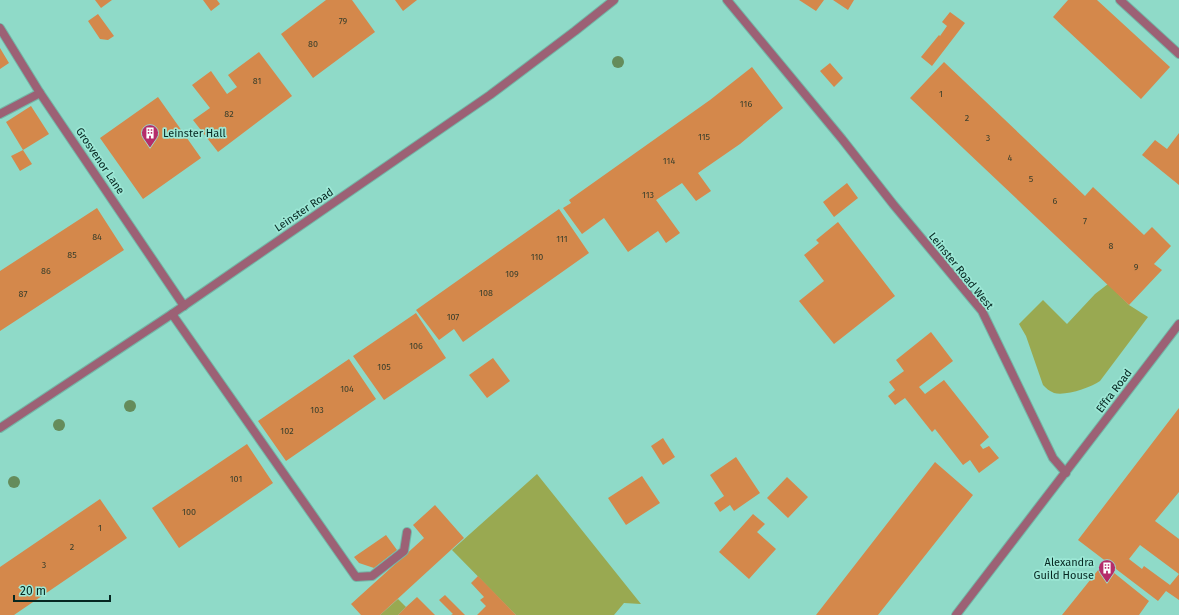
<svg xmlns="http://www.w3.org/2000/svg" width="1179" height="615" viewBox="0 0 1179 615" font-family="'Fira Sans',sans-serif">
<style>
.green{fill:#99a951}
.building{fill:#d4884b;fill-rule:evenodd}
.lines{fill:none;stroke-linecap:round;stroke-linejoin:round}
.service-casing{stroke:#74b6a7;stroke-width:10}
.minor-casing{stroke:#74b6a7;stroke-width:10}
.tertiary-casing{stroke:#74b6a7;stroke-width:10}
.service{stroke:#9c6175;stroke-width:8}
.minor{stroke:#9c6175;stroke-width:8}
.tertiary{stroke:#9c6175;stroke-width:8}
.tree{fill:#658c5b}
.labels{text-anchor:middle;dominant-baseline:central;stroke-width:3.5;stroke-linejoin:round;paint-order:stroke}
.number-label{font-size:9px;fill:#3a3f2c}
.poi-label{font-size:11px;fill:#062721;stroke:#9ce7d5;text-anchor:start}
.street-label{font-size:11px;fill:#062721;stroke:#9ce7d5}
</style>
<rect width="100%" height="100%" fill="#8fdac8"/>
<path class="green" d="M1108 284 1129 305 1148 317 1100 381C1090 388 1066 396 1054 393 1049 391 1046 388 1043 385L1026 336 1019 324 1043 300 1067 324 1095 294Z
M537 474 641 604 624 603 614 615H516L452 550Z
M398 599 406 607 398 615H380Z"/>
<path class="building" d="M95 0H112L101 8Z
M203 0H217L220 4 211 11Z
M326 0H352L375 32 313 78 281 34Z
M395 0H417L403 11Z
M799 0H824L816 11Z
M833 0H854L848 10Z
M1068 0H1097L1170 67 1141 99 1053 17Z
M950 12 965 23 932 66 921 57 939 35 940 36 947 26 942 22Z
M98 14 114 36 108 40 100 39 88 21Z
M0 48 9 63 0 69Z
M259 52 292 96 218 152 193 120 210 108 192 85 211 71 227 94 237 87 228 75Z
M944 62 1085 196 1093 187 1144 235 1152 227 1171 246 1154 264 1162 270 1129 305 910 98Z
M830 63 843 78 834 87 820 71Z
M752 67 783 108 740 144 698 173 711 191 696 201 682 183 656 200 680 233 666 243 658 231 628 252 604 218 582 234 563 208 571 203 569 200 710 100Z
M158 97 201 158 143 199 100 138Z
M31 106 49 134 23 150 6 122Z
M1179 133V185L1142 155 1155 140 1167 149Z
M23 150 32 164 20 171 11 156Z
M847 183 858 198 834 217 823 202Z
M97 208 124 250 0 331V271Z
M559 209 589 253 463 342 454 329 439 340 416 310Z
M838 222 895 296 834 344 799 301 824 281 804 255 819 243 816 240Z
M416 313 446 358 384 400 353 356Z
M931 332 953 361 919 387 925 394 944 380 989 437 980 445 983 449 989 446 999 458 979 473 970 460 963 465 935 429 932 432 905 398 895 405 888 396 895 390 889 382 904 371 896 360Z
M493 358 510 381 487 398 469 375Z
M349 359 376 399 286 461 258 421Z
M1179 408V492L1155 521 1179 539V600L1166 591 1158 601 1078 540ZM1140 545 1179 574 1170 585 1144 566 1142 569 1129 559Z
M663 438 675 457 663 465 651 446Z
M247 444 273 483 179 548 152 508Z
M736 457 760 493 734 511 730 505 720 512 714 503 724 496 710 475Z
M935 462 973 495 878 615H816Z
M642 476 660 503 626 525 608 498Z
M787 477 808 497 788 518 767 498Z
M100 499 127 538 14 615H0V567Z
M435 505 464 538 380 615H361L351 604 424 538 413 525Z
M753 514 765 524 757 532 776 549 749 579 719 552Z
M386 535 397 550 374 568 359 563 354 557Z
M1103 564 1149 601 1139 615H1062Z
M478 576 516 615H477L486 606 480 600 484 597 471 583Z
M445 595 465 615H451L453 614 439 600Z
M417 597 435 615H398L406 607Z"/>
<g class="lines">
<g class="service-casing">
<path id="service" d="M0 114 40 93
M172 314 356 577 372 576 404 551 407 532"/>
</g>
<g class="minor-casing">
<path id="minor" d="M727 0 842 139 893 204 982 311 1053 458 1066 473
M1120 0 1179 54
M0 28 40 93 184 306
M956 615 1179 324"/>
</g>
<g class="tertiary-casing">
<path id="tertiary" d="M0 428 172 314 490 95 575 31 614 0"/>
</g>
<use href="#service" class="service"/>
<use href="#minor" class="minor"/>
<use href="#tertiary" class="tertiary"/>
</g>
<g class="tree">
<circle cx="618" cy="62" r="6"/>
<circle cx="130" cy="406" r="6"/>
<circle cx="59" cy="425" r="6"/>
<circle cx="14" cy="482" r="6"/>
</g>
<defs>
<g id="building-pin" transform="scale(0.9)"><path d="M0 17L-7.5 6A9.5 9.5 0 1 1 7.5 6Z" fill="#b52c6a" stroke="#9ce7d5"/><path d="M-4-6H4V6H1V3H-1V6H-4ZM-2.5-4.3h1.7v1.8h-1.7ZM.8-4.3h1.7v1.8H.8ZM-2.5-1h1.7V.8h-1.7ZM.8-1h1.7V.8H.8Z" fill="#fff"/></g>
</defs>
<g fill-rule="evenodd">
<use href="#building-pin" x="150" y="133"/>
<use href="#building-pin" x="1107" y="568"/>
</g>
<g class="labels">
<g class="number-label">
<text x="343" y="21">79</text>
<text x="313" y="44">80</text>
<text x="257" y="81">81</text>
<text x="941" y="94">1</text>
<text x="746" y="104">116</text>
<text x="229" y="114">82</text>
<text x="967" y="118">2</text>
<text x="704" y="137">115</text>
<text x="988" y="138">3</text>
<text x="1010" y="158">4</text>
<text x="669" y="161">114</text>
<text x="1031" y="179">5</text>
<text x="648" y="195">113</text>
<text x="1055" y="201">6</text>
<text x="1085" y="221">7</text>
<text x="97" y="237">84</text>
<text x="562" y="239">111</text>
<text x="1111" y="246">8</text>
<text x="72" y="255">85</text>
<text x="537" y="257">110</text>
<text x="1136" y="267">9</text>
<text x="46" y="271">86</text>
<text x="512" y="274">109</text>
<text x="486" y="293">108</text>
<text x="23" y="294">87</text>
<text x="453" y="317">107</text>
<text x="416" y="346">106</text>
<text x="384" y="367">105</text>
<text x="347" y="389">104</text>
<text x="317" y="410">103</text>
<text x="287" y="431">102</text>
<text x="236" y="479">101</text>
<text x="189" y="512">100</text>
<text x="100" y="528">1</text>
<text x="72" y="547">2</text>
<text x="44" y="565">3</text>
</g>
<g class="poi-label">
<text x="163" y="133">Leinster Hall</text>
<text x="1094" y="562" text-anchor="end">Alexandra<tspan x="1094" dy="13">Guild House</tspan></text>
</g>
<g class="street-label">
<text transform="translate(100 161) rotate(56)">Grosvenor Lane</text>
<text transform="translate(304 210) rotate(-34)">Leinster Road</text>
<text transform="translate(961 271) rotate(51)">Leinster Road West</text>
<text transform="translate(1114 391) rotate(-53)">Effra Road</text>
</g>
</g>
<path d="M14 595v6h96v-6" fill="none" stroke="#062721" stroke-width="2"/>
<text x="20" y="595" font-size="12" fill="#062721" stroke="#9ce7d5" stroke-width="3" paint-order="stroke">20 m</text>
</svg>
